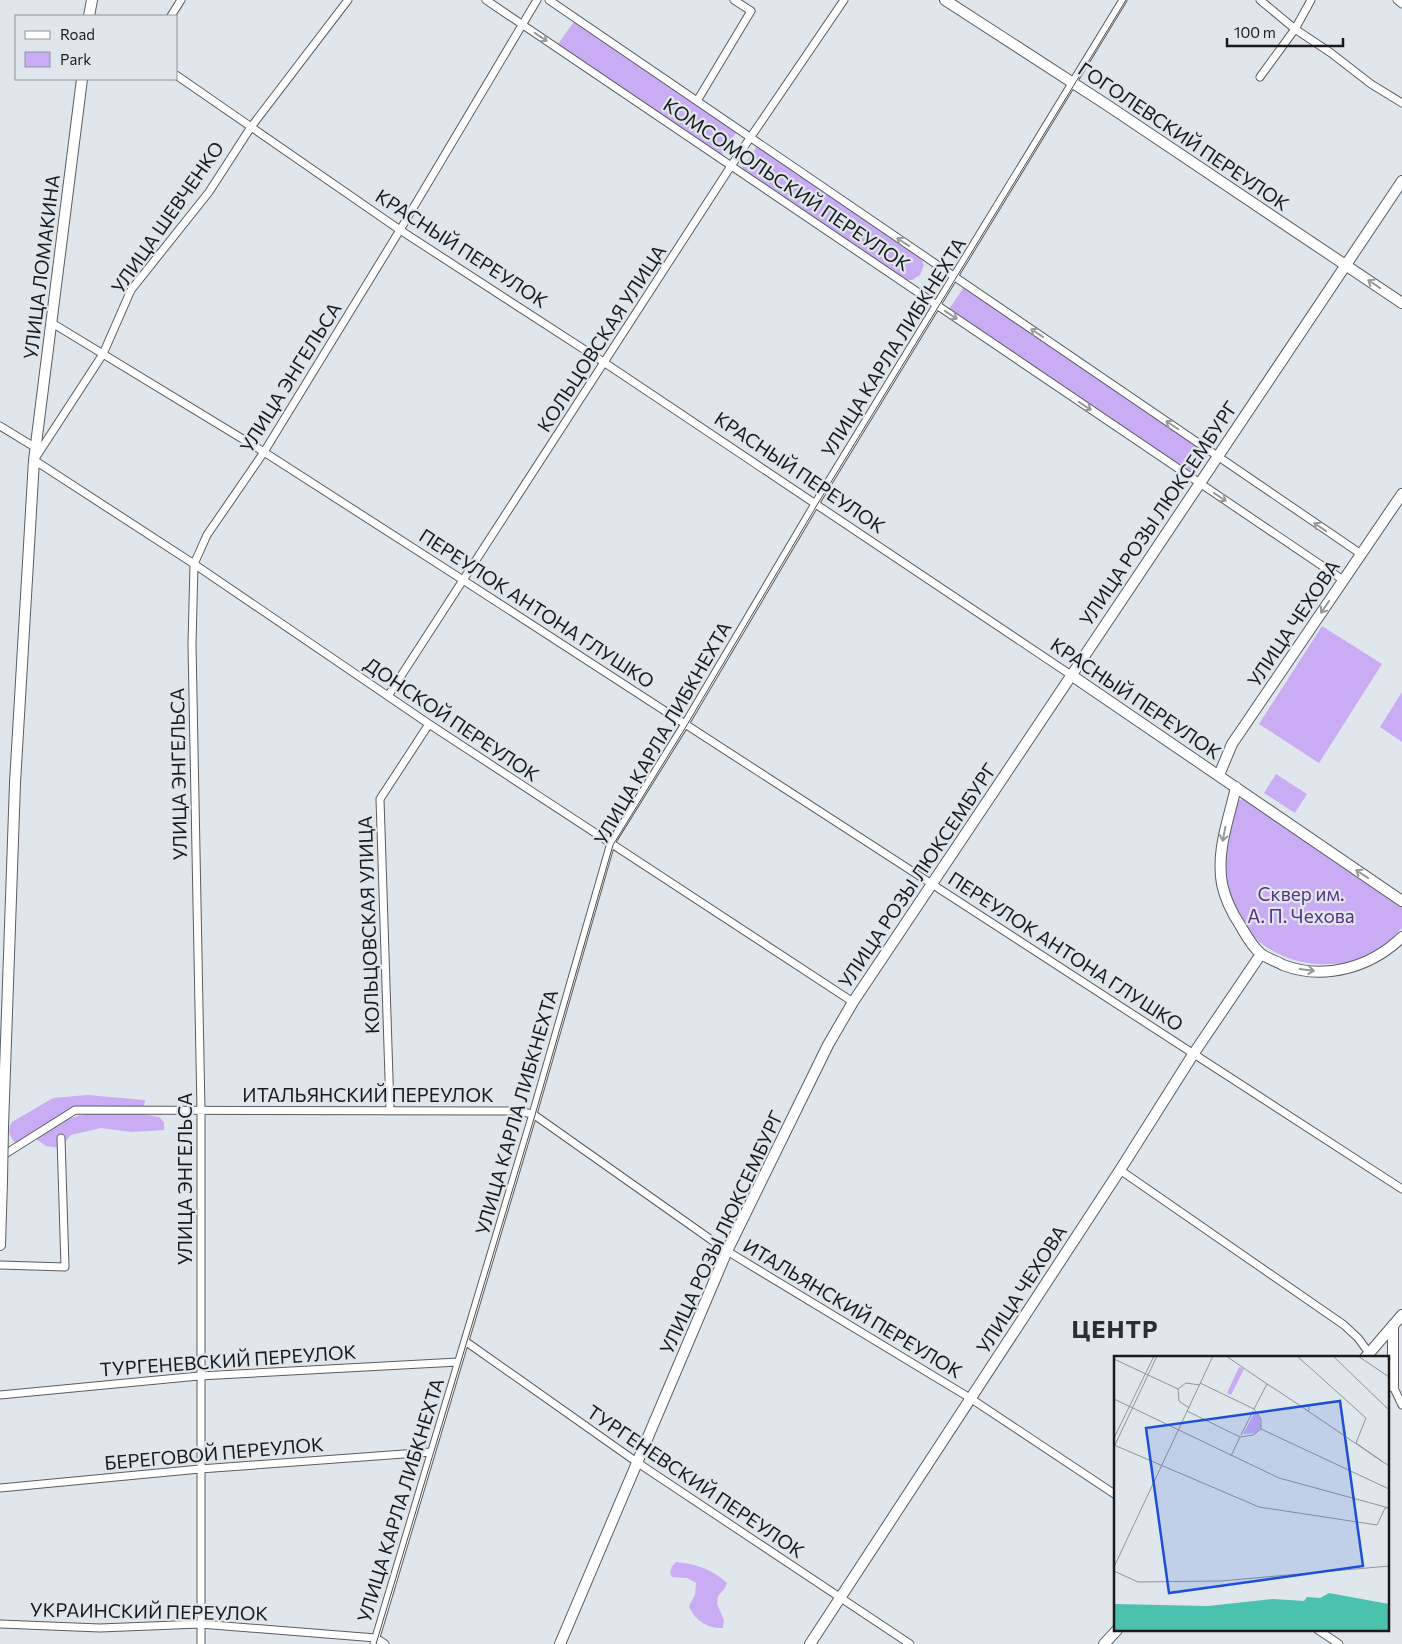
<svg xmlns="http://www.w3.org/2000/svg" width="1402" height="1644" viewBox="0 0 1402 1644" font-family="Commissioner,sans-serif">
<style>
.green{fill:#caacf5}
.lines{fill:none;stroke-linecap:round;stroke-linejoin:round}
.street-casing{stroke:#585e63;stroke-width:9}
.secondary-casing{stroke:#585e63;stroke-width:12}
.street{stroke:#fff;stroke-width:7}
.secondary{stroke:#fff;stroke-width:10}
.tram{stroke:#484b4e;stroke-width:1}
.secondary-bridge-casing{stroke:#585e63;stroke-width:12;stroke-linecap:butt}
.secondary-bridge{stroke:#fff;stroke-width:10}
.oneway{stroke:#979899}
.labels{text-anchor:middle;dominant-baseline:central;stroke-width:4.5;stroke-linejoin:round;paint-order:stroke}
.street-label{font-size:19px;fill:#181a1c;stroke:#dfe7ec}
.park-label{font-size:19px;fill:#5a3087;stroke:#dfe7ec}
.district-label{font-size:24px;font-weight:bold;letter-spacing:1px;fill:#2a2f34;stroke:#dfe7ec}
.inset-road{fill:none;stroke:#8f9599;stroke-width:1}
.view{fill:#1d4ed8;fill-opacity:0.15;stroke:#1d4ed8;stroke-width:2.5}
.inset-edge{fill:none;stroke:#181a1c;stroke-width:2.5}
</style>
<rect width="100%" height="100%" fill="#dfe7ec"/>
<path class="green" d="M575 20 737 131 721 156 558 44Z
M758 145 920 256 924 265 920 275 912 280H904L741 169Z
M964 287 1208 454 1193 476 949 309Z
M1322 626 1382 664 1319 763 1259 724Z
M1402 692V742L1380 727Z
M1276 774 1307 794 1295 813 1264 793Z
M1246 799 1402 905V928C1391 940 1377 951 1362 958 1352 963 1340 964 1329 964 1279 967 1233 933 1225 882 1221 855 1230 829 1236 803L1239 800Z
M87 1095 145 1100 144 1106 80 1111 68 1116V1119L85 1114 137 1113 159 1117 164 1122V1130L132 1132 101 1128 71 1135 60 1148 46 1146 36 1139 28 1143 14 1142C9 1134 7 1130 12 1122L53 1098Z
M676 1562C694 1563 714 1570 727 1583L725 1588 718 1596 717 1604 724 1620 723 1628C708 1629 694 1620 689 1606L695 1595 696 1583 687 1578 672 1577 670 1573 672 1566Z"/>
<g class="lines">
<g class="street-casing">
<path id="street" d="M348 0 251 127 209 192 131 290 103 354 34 460 194 564 429 724 853 1002
M486 0 1343 580
M549 0 1361 554
M1260 0 1295 29 1331 53 1371 84 1402 103
M1397 0 1402 4
M171 16 181 0
M176 75 400 230 605 363 1071 675
M1260 77 1295 29 1311 0
M697 101 751 11 734 0
M52 323 264 452 463 580 1402 1189
M0 426 36 448
M388 696 731 166 844 0
M390 1109 380 799 429 724
M2 1156 75 1110 516 1111 533 1114 727 1251 970 1398 1116 1495
M1120 1170 1344 1325 1358 1338 1369 1353
M0 1265 65 1267 61 1138
M465 1341 638 1463 910 1644
M1393 1386 1402 1405
M0 1395 199 1376 458 1362
M0 1488 200 1469 431 1452
M0 1624 100 1628 200 1624 376 1638 385 1644
M1318 1630 1339 1644
M201 1644V1111L192 644 194 564 207 535 264 452 400 230 537 0
M374 1644 533 1114 611 843 685 724 815 504 1123 0"/>
</g>
<g class="secondary-casing">
<path id="secondary" d="M945 0 1107 105 1402 303
M89 16 92 0
M1071 675 1402 901
M1219 775 1232 744 1402 494
M1236 787C1229 819 1216 850 1222 884 1225 898 1232 913 1240 925 1246 935 1251 945 1260 953 1266 958 1276 961 1283 965 1325 981 1371 967 1402 937
M3 1127 15 783 34 460 82 79
M0 1245 2 1181
M1365 1358 1402 1315
M1388 1385 1393 1386V1325
M560 1644 727 1251 828 1045 853 1002 1402 181
M810 1644 1120 1170 1194 1053 1261 954
M1104 1644 1117 1630"/>
</g>
<use href="#street" class="street"/>
<use href="#secondary" class="secondary"/>
<path class="tram" d="M376 1644 535 1115 613 845 687 725 817 505 1126 0"/>
<g class="secondary-bridge-casing">
<path id="secondary-bridge" d="M2 1181 3 1127"/>
</g>
<use href="#secondary-bridge" class="secondary-bridge"/>
</g>
<defs><path id="oneway-shaft" d="M-6 0H5M1.5-3L5.5 0L1.5 3" fill="none" stroke-width="1.6" stroke-linecap="round" stroke-linejoin="round" transform="scale(1.25)"/></defs>
<g class="oneway">
<use href="#oneway-shaft" transform="translate(541 37) rotate(34)"/>
<use href="#oneway-shaft" transform="translate(903 242) rotate(-146)"/>
<use href="#oneway-shaft" transform="translate(1374 284) rotate(-146)"/>
<use href="#oneway-shaft" transform="translate(951 315) rotate(34)"/>
<use href="#oneway-shaft" transform="translate(1037 333) rotate(-146)"/>
<use href="#oneway-shaft" transform="translate(1085 406) rotate(34)"/>
<use href="#oneway-shaft" transform="translate(1172 425) rotate(-146)"/>
<use href="#oneway-shaft" transform="translate(1220 497) rotate(34)"/>
<use href="#oneway-shaft" transform="translate(1320 527) rotate(-146)"/>
<use href="#oneway-shaft" transform="translate(1325 607) rotate(124)"/>
<use href="#oneway-shaft" transform="translate(1224 834) rotate(101)"/>
<use href="#oneway-shaft" transform="translate(1362 874) rotate(-146)"/>
<use href="#oneway-shaft" transform="translate(1307 970) rotate(7)"/>
</g>
<g class="labels">
<g class="street-label">
<text transform="translate(1184 136) rotate(34)">ГОГОЛЕВСКИЙ ПЕРЕУЛОК</text>
<text transform="translate(787 184) rotate(34)">КОМСОМОЛЬСКИЙ ПЕРЕУЛОК</text>
<text transform="translate(167 217) rotate(-55)">УЛИЦА ШЕВЧЕНКО</text>
<text transform="translate(462 248) rotate(33)">КРАСНЫЙ ПЕРЕУЛОК</text>
<text transform="translate(41 267) rotate(-83)">УЛИЦА ЛОМАКИНА</text>
<text transform="translate(601 338) rotate(-57)">КОЛЬЦОВСКАЯ УЛИЦА</text>
<text transform="translate(893 347) rotate(-58)">УЛИЦА КАРЛА ЛИБКНЕХТА</text>
<text transform="translate(290 377) rotate(-58)">УЛИЦА ЭНГЕЛЬСА</text>
<text transform="translate(800 472) rotate(34)">КРАСНЫЙ ПЕРЕУЛОК</text>
<text transform="translate(1158 513) rotate(-56)">УЛИЦА РОЗЫ ЛЮКСЕМБУРГ</text>
<text transform="translate(537 608) rotate(33)">ПЕРЕУЛОК АНТОНА ГЛУШКО</text>
<text transform="translate(1293 623) rotate(-56)">УЛИЦА ЧЕХОВА</text>
<text transform="translate(1136 698) rotate(34)">КРАСНЫЙ ПЕРЕУЛОК</text>
<text transform="translate(452 719) rotate(34)">ДОНСКОЙ ПЕРЕУЛОК</text>
<text transform="translate(662 733) rotate(-60)">УЛИЦА КАРЛА ЛИБКНЕХТА</text>
<text transform="translate(178 774) rotate(-91)">УЛИЦА ЭНГЕЛЬСА</text>
<text transform="translate(917 875) rotate(-56)">УЛИЦА РОЗЫ ЛЮКСЕМБУРГ</text>
<text transform="translate(368 925) rotate(-92)">КОЛЬЦОВСКАЯ УЛИЦА</text>
<text transform="translate(1066 951) rotate(33)">ПЕРЕУЛОК АНТОНА ГЛУШКО</text>
<text x="368" y="1094">ИТАЛЬЯНСКИЙ ПЕРЕУЛОК</text>
<text transform="translate(516 1112) rotate(-74)">УЛИЦА КАРЛА ЛИБКНЕХТА</text>
<text transform="translate(184 1179) rotate(-90)">УЛИЦА ЭНГЕЛЬСА</text>
<text transform="translate(721 1232) rotate(-65)">УЛИЦА РОЗЫ ЛЮКСЕМБУРГ</text>
<text transform="translate(1021 1289) rotate(-57)">УЛИЦА ЧЕХОВА</text>
<text transform="translate(853 1308) rotate(31)">ИТАЛЬЯНСКИЙ ПЕРЕУЛОК</text>
<text transform="translate(228 1360) rotate(-4)">ТУРГЕНЕВСКИЙ ПЕРЕУЛОК</text>
<text transform="translate(214 1453) rotate(-5)">БЕРЕГОВОЙ ПЕРЕУЛОК</text>
<text transform="translate(696 1481) rotate(34)">ТУРГЕНЕВСКИЙ ПЕРЕУЛОК</text>
<text transform="translate(400 1500) rotate(-73)">УЛИЦА КАРЛА ЛИБКНЕХТА</text>
<text transform="translate(149 1611) rotate(1)">УКРАИНСКИЙ ПЕРЕУЛОК</text>
</g>
<g class="park-label">
<text x="1301" y="893">Сквер им.<tspan x="1301" dy="22">А. П. Чехова</tspan></text>
</g>
<g class="district-label">
<text x="1115" y="1328">ЦЕНТР</text>
</g>
</g>
<g transform="translate(1114 1356)">
<rect width="275" height="275" fill="#dfe7ec"/>
<path d="M125 11 130 13 117 39 113 37ZM141 56 146 62 147 71 142 77 129 78Z" fill="#caacf5"/>
<path d="M215 237 275 248V275H0V248L94 250 159 243 190 245 193 241 206 242Z" fill="#4bc2ad"/>
<path class="inset-road" d="M112 0 153 28 164 35 194 55 195 54V50L188 51M183 0 252 62 242 87 275 110M219 0 275 54M244 0 275 21M0 3 64 33M0 43 165 122 275 152M75 52 65 45 64 33 72 27 86 29M140 53 153 28M73 55 126 81 139 79 147 73V63L140 53 86 27M194 55 269 106M147 73 275 133M127 79 139 55M0 82 40 0M0 89 145 151 263 169 271 152H275M0 91 43 0M117 100 126 81M0 211 99 0M0 215 24 226 107 225 275 210"/>
<path class="view" d="M226 45 249 210 55 237 32 72Z"/>
<rect width="275" height="275" class="inset-edge"/>
</g>
<rect x="15" y="15" width="162" height="65" fill="#dfe7ec" stroke="#8f9599"/>
<rect x="25" y="31" width="25" height="8" fill="#ffffff" stroke="#8f9599"/>
<text x="60" y="40" font-size="15" fill="#181a1c">Road</text>
<rect x="25" y="52" width="25" height="15" fill="#caacf5" stroke="#8f9599"/>
<text x="60" y="65" font-size="15" fill="#181a1c">Park</text>
<path d="M1227 38v8h116v-8" fill="none" stroke="#181a1c" stroke-width="2.5"/>
<text x="1234" y="38" font-size="15" fill="#181a1c" stroke="#dfe7ec" stroke-width="4" paint-order="stroke">100 m</text>
</svg>
